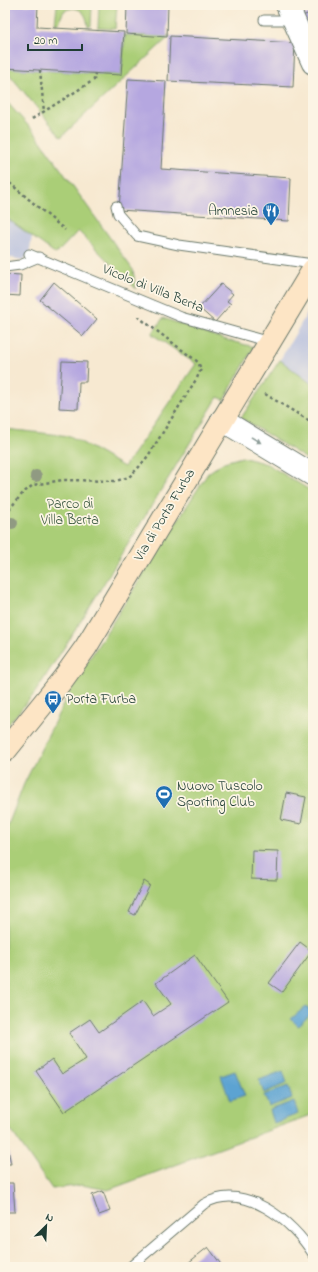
<svg xmlns="http://www.w3.org/2000/svg" width="318" height="1272" viewBox="0 0 318 1272" font-family="'Indie Flower',sans-serif">
<style>
.industrial{fill:#bcc3de}
.green{fill:#aace77;stroke:#648656}
.water{fill:#5ca3d2;stroke:#3e7083}
.building{fill:#b5a7e0}
.lines{fill:none;stroke-linecap:round;stroke-linejoin:round}
.service-casing{stroke:#6b796b;stroke-width:11}
.tertiary-casing{stroke:#6b796b;stroke-width:24}
.secondary-casing{stroke:#6b796b;stroke-width:24}
.path{stroke:#6b796b;stroke-width:2.5;stroke-dasharray:3 3;stroke-linecap:butt}
.service{stroke:#fff;stroke-width:9}
.tertiary{stroke:#fff;stroke-width:22}
.secondary{stroke:#fde5c5;stroke-width:22}
.tree{fill:#909a82}
.oneway{fill:#8f9e9a}
.labels{text-anchor:middle;dominant-baseline:central;stroke-width:3.5;stroke-linejoin:round;paint-order:stroke}
.poi-label{font-size:14px;fill:#1f3d34;stroke:#fcf5e5;text-anchor:start}
.street-label{font-size:14px;fill:#1f3d34;stroke:#fcf5e5}
.park-label{font-size:14px;fill:#3b5a41;stroke:#fcf5e5}
</style>
<rect width="100%" height="100%" fill="#fcf5e5"/>
<filter id="ink" filterUnits="userSpaceOnUse"><feTurbulence type="fractalNoise" baseFrequency=".025" numOctaves="2"/><feDisplacementMap in="SourceGraphic" scale="8" xChannelSelector="R" yChannelSelector="G"/><feConvolveMatrix kernelMatrix="1 2 1 2 8 2 1 2 1" color-interpolation-filters="sRGB"/></filter>
<filter id="wash" filterUnits="userSpaceOnUse"><feTurbulence type="fractalNoise" baseFrequency=".012" numOctaves="4" result="noise"/><feDisplacementMap in="SourceGraphic" scale="16" xChannelSelector="R" yChannelSelector="G"/><feGaussianBlur stdDeviation="0.9" result="paint"/><feColorMatrix in="noise" values="0 0 0 0 0 0 0 0 0 0 0 0 0 0 0 0 0 1.4 0 .05"/><feComposite in="paint" operator="in"/></filter>
<g filter="url(#wash)">
<rect width="100%" height="100%" fill="#f7e9d1"/>
<path class="industrial" d="M5 217 32 237 29 254 23 260 5 257Z
M313 303V385L280 360Z"/>
<path class="green" d="M57 5H92L91 26 88 27C87 12 78 4 64 11L61 17 59 23 55 24Z
M99 5H117L115 29 98 28Z
M125 35 170 36 61 137 5 69V68L121 75Z
M5 100 35 133 133 270 136 289 78 231 56 254 5 217Z
M163 318 223 339 254 347 224 400 218 397 76 629 34 694 5 728V429L70 436 124 467 196 364 152 334Z
M280 360 313 385V463L241 418Z
M242 457 267 464 313 492V1114L108 1190 82 1185 52 1189 8 1126 5 1125V833L24 784 72 686 208 473 224 462Z"/>
<path class="water" d="M306 1006 312 1013 298 1026 291 1019Z
M235 1071 245 1096 230 1101 221 1076Z
M283 1071 287 1083 264 1093 259 1080Z
M288 1086 292 1098 269 1107 264 1095Z
M294 1101 298 1114 274 1123 270 1110Z"/>
<g id="blocks">
<path class="building" d="M5 5H38L37 27 124 32 121 75 5 68Z
M127 5H168L167 37 126 34Z
M313 12V29L309 30 302 16Z
M170 36 295 43 293 87 168 81Z
M128 79 166 81 161 169 291 178 289 221 119 210Z
M5 274 21 275 20 296 5 295Z
M54 282 97 319 83 336 40 300Z
M221 284 233 294 227 301 231 304 215 322 199 308Z
M62 361 87 362 86 382H79L78 409 59 408Z
M286 793 306 797 301 824 281 820Z
M252 850 278 851 277 880 251 879Z
M144 881 150 885 135 915 129 912Z
M300 942 312 951 282 992 269 983Z
M195 955 228 1002 64 1112 36 1071 52 1059 62 1074 86 1059 69 1033 90 1019 99 1032 143 1001 153 1016 171 1004 156 983Z
M5 1139H6L11 1164H5Z
M5 1183H13L15 1212H5Z
M103 1191 110 1211 99 1215 92 1195Z
M208 1247 223 1267H183Z"/>
</g>
</g>
<g filter="url(#ink)">
<use href="#blocks" fill-opacity="0" stroke="#6b796b" stroke-width="1"/>
<g class="lines">
<g class="service-casing">
<path id="service" d="M264 20H293
M116 206 118 214 137 236 179 245 313 264
M29 254 181 317 270 342
M5 267 20 265 39 257
M130 1267 204 1204C244 1181 293 1221 313 1254"/>
</g>
<g class="tertiary-casing">
<path id="tertiary" d="M287 5 313 63
M222 420 313 475"/>
</g>
<g class="secondary-casing">
<path id="secondary" d="M5 751 63 679 86 647 313 270"/>
</g>
<path class="path" d="M40 70 44 112
M32 119 94 80 95 73
M5 179 65 230
M265 394 313 423
M5 514 23 493 33 485 62 480 116 481 129 477 139 467 148 456 197 378 201 369 198 362 137 316"/>
<use href="#service" class="service"/>
<use href="#tertiary" class="tertiary"/>
<use href="#secondary" class="secondary"/>
</g>
<g class="tree">
<circle cx="36" cy="476" r="6"/>
<circle cx="12" cy="523" r="6"/>
</g>
<defs><path id="oneway-solid" d="M-6-.8H1V-3.2L6.5 0L1 3.2V.8H-6Z"/></defs>
<use class="oneway" href="#oneway-solid" transform="translate(256 440) rotate(31)"/>
</g>
<defs>
<g id="restaurant-pin" transform="scale(0.9)"><path d="M0 17L-7.5 6A9.5 9.5 0 1 1 7.5 6Z" fill="#1f6fb2" stroke="#fcf5e5"/><path d="M-5-6h1v4h1v-4h1v4h1v-4h1v5L-1.5 .5V6h-2V.5L-5-1ZM5-6V6H3V1.5H1.5Q1.5-4 5-6Z" fill="#fff"/></g>
<g id="bus-pin" transform="scale(0.9)"><path d="M0 17L-7.5 6A9.5 9.5 0 1 1 7.5 6Z" fill="#1f6fb2" stroke="#fcf5e5"/><path d="M-5-6H5V4H4V6H2V4H-2V6H-4V4H-5ZM-3.5-4V0h7V-4ZM-3.5 1.2v1.5H-2V1.2ZM2 1.2v1.5H3.5V1.2Z" fill="#fff"/></g>
<g id="stadium-pin" transform="scale(0.9)"><path d="M0 17L-7.5 6A9.5 9.5 0 1 1 7.5 6Z" fill="#1f6fb2" stroke="#fcf5e5"/><path d="M0-5a6.5 5 0 1 0 0 10a6.5 5 0 1 0 0-10ZM-3.5-1.8h7v3.6h-7Z" fill="#fff"/></g>
</defs>
<g fill-rule="evenodd">
<use href="#restaurant-pin" x="271" y="211"/>
<use href="#bus-pin" x="53" y="699"/>
<use href="#stadium-pin" x="164" y="794"/>
</g>
<g class="labels">
<g class="poi-label">
<text x="258" y="211" text-anchor="end">Amnesia</text>
<text x="66" y="699">Porta Furba</text>
<text x="177" y="786">Nuovo Tuscolo<tspan x="177" dy="16">Sporting Club</tspan></text>
</g>
<g class="street-label">
<text transform="translate(153 289) rotate(22)">Vicolo di Villa Berta</text>
<text transform="translate(165 515) rotate(-59)">Via di Porta Furba</text>
</g>
<g class="park-label">
<text x="70" y="504">Parco di<tspan x="70" dy="16">Villa Berta</tspan></text>
</g>
</g>
<rect width="318" height="1272" fill="none" stroke="#fcf5e5" stroke-width="20"/>
<g transform="translate(46 1226) rotate(24)" stroke="#fcf5e5" stroke-width="3" paint-order="stroke">
<path d="M0-3L7 15L0 10L-7 15Z" fill="#1f3d34"/>
<text y="-6" font-size="11" font-weight="bold" text-anchor="middle" fill="#1f3d34">N</text>
</g>
<path d="M28 44v6h54v-6" fill="none" stroke="#1f3d34" stroke-width="2"/>
<text x="34" y="44" font-size="12" fill="#1f3d34" stroke="#fcf5e5" stroke-width="3" paint-order="stroke">20 m</text>
</svg>
